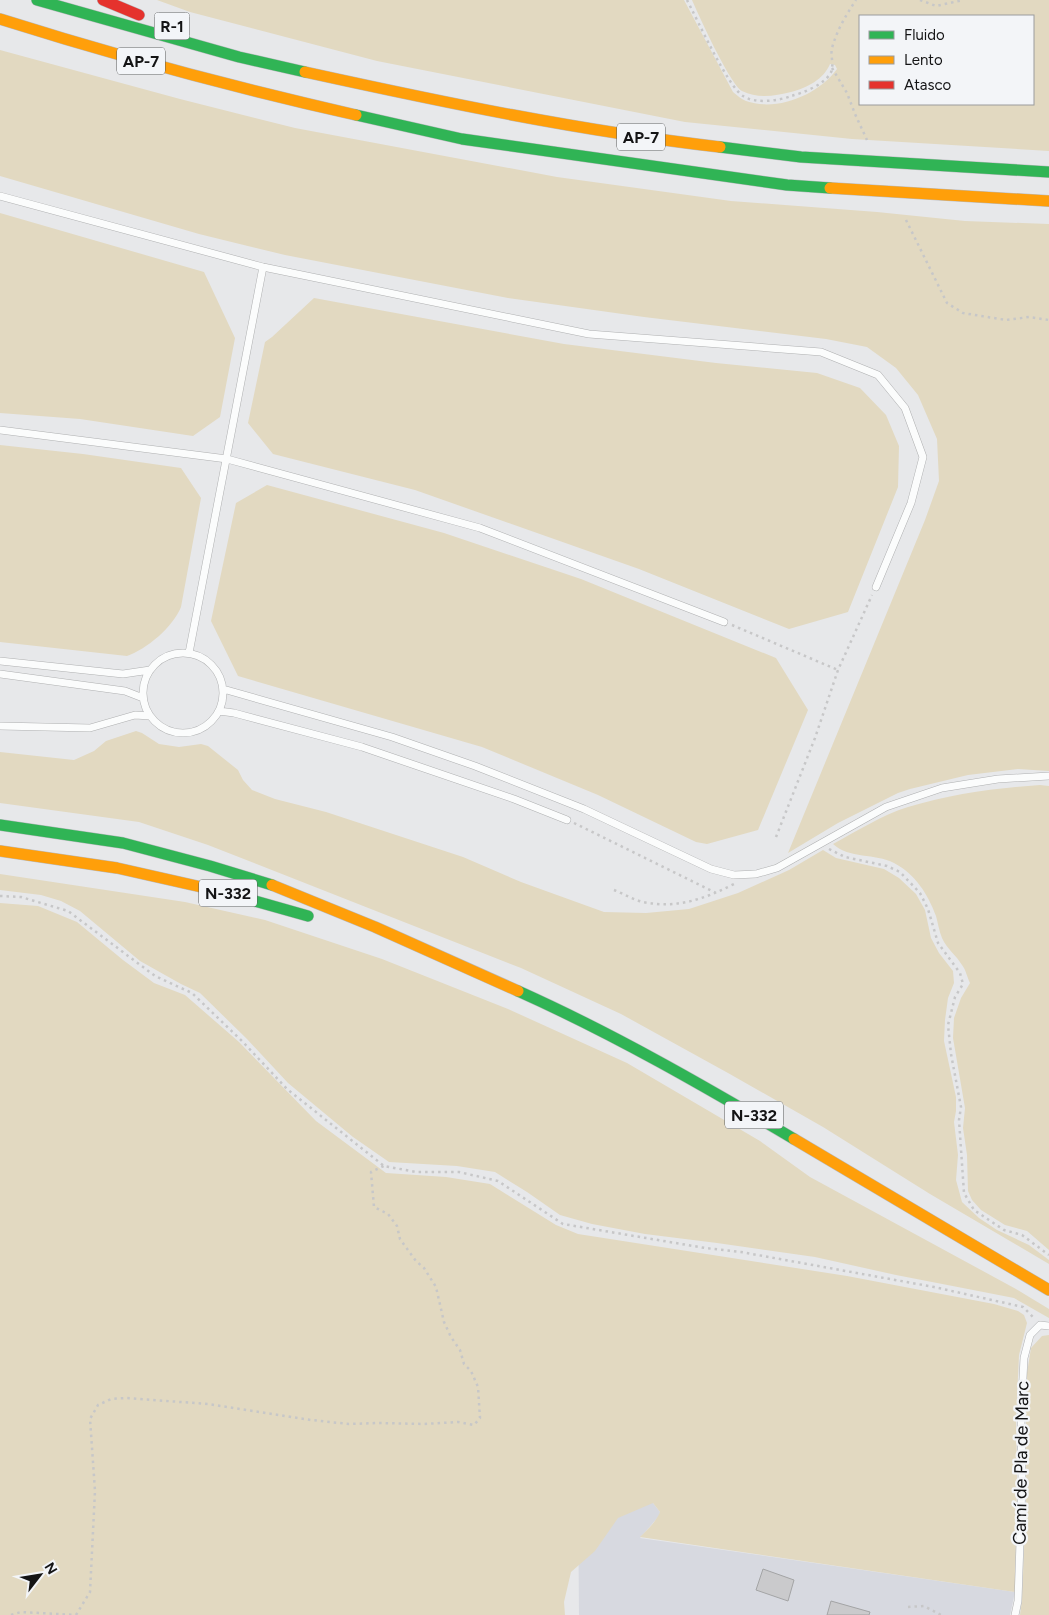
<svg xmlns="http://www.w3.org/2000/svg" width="1049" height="1615" viewBox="0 0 1049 1615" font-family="Figtree,sans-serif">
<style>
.built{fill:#d7d9e0}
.green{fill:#e2d9c1;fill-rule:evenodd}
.building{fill:#cacacc;stroke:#a3a4a5}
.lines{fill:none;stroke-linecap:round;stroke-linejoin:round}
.lane-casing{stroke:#afb0b1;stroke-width:8}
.fast-casing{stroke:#b9babe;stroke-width:12}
.slow-casing{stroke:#b9babe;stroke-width:12}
.jam-casing{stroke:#b9babe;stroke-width:12}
.path{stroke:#c7c7c8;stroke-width:2.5;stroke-dasharray:2.5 4;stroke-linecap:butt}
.lane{stroke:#fbfcfc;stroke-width:7}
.fast{stroke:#30b455;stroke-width:11}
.slow{stroke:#ff9f0a;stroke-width:11}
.jam{stroke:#e5322d;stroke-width:11}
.labels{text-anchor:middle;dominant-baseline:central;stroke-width:4.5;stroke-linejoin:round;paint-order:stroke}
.shield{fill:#f3f5f8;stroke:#575859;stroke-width:1}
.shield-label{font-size:16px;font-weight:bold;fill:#141415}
.street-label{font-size:18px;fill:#141415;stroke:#f3f5f8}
</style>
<rect width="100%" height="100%" fill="#e7e8ea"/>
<path class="built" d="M578 1489 653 1503 660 1512 659 1516 640 1538 1015 1592 1010 1615H579Z"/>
<path class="green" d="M157 0H684L733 92C737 95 741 99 746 101 777 112 818 95 837 69L835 65 830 64C824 79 807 88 791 92 775 96 758 99 742 91 730 84 699 16 692 0H1049V151L852 139 685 122 377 61 190 12ZM860 16H1033V104H860Z
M0 50 180 99 295 128 557 177 731 201 877 212 965 221 1049 224V771L1018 769 968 775 910 789 898 793 838 823 788 853 925 520 939 481 937 439 918 395 896 368 867 347 826 339 644 317 508 298 285 255 199 234 0 176Z
M0 213 204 272 235 338 220 417 193 436 80 419 0 413Z
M314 298 564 344 716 363 817 373 860 388 886 415 899 446 898 487 848 612 789 629 639 569 415 490 273 454 248 423 265 342 272 337Z
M0 445 83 454 181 468 201 498 181 607C173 627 147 649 127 656L0 642Z
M267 485 444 533 581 579 776 658 808 710 758 830 707 844 696 842 598 795 482 747 238 676 211 621 236 503Z
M136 731 142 733 159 744 179 747 201 744 208 746 238 770 243 780 252 790 275 799 326 812 463 857 521 882 604 912 646 913 689 909 738 893 789 870 823 850 836 858 884 869 899 878 916 894 925 910 931 938 939 953 953 971 954 983 948 998 945 1020 944 1041 956 1097V1111L954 1122 958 1155 956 1180 962 1202 979 1218 997 1230 1029 1245 1049 1260V1264L930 1194 823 1127 728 1073 621 1014 521 968 208 845 139 822 0 803V752L74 760 94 751 106 741Z
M1040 785 1049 786V1250L1027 1231 1005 1225 981 1210 972 1200 968 1191 967 1155 963 1128 965 1108 953 1038 954 1018 961 998 970 983C967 977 966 970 962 965 956 955 947 949 942 938 939 931 938 923 936 916 928 894 915 874 894 863 875 853 849 859 833 844 857 831 882 815 908 807 951 794 995 788 1040 785Z
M0 874 185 902 265 920 382 959 508 1009 627 1063 760 1141 810 1177 1016 1289 1049 1309V1318L1014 1298 968 1289 896 1275 815 1257 717 1243 645 1234 592 1224 560 1215 527 1192 495 1172 457 1166 389 1162 353 1137 288 1083 247 1039 200 993 181 984 140 961 80 911 61 901 41 895 0 890Z
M0 903 38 906 77 922 123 960 154 983 185 995 239 1042 316 1121 386 1173 446 1177 490 1184 556 1225 578 1234 847 1276 994 1304 1018 1311 1024 1315 1027 1323 1019 1355 1016 1420 1017 1474 1015 1592 640 1537C647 1530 656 1522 660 1512L653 1503 618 1518 595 1551 571 1572 564 1602 565 1615H0Z
M1049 1335V1615H1020L1022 1600 1026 1500V1379L1031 1348 1042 1336Z"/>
<path class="building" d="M763 1569 794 1580 788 1601 756 1590Z
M831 1601 870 1612 869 1615H827Z"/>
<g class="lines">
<g class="lane-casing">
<path id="lane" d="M0 196 263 267 589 334 821 352 878 375 905 408 923 457 911 503 876 587
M0 430 227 459 480 528 724 622
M189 653 263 267
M143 693a40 40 0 1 1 80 0a40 40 0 1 1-80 0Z
M0 661 123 674 150 670
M0 674 125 691 143 698
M223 689 392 737 475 766 584 809 711 869 734 875 756 874 777 868 886 807 942 788 998 779 1049 776
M219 711 234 713 362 747 514 799 567 820
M0 726 90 728 135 715 150 716
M1015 1615 1018 1601 1022 1483 1021 1417 1024 1358 1030 1335 1040 1325 1049 1326"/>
</g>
<g class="fast-casing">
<path id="fast" d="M37 0 239 57 305 72
M356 115 462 139 787 185 830 188
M720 147 801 157 1049 172
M0 825 123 843 210 866 272 885
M219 891 308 916
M518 991C614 1034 704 1086 794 1139"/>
</g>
<g class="slow-casing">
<path id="slow" d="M0 19C117 56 236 88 356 115
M305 72C442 102 580 131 720 147
M830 188 1049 201
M0 851 117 868 219 891
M272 885 375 927 518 991
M794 1139 1049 1290"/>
</g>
<g class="jam-casing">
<path id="jam" d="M103 0 139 15"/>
</g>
<path class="path" d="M687 0C697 19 728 87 743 96 755 104 778 101 791 96 803 93 823 85 830 74 835 67 830 55 832 48 837 30 846 15 856 0
M920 0 936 6 963 0
M832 68 847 93 855 114 867 140
M906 220 947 303 963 313 1006 320 1029 317 1049 320
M732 625 838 670
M574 823 716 893
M776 837 815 738 838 670 872 595
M829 849 845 857 887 866 900 872 920 893 928 909 938 943 960 973 963 984 955 997 948 1025 951 1054 961 1107 959 1120 964 1193 974 1210 1004 1230 1022 1235 1049 1255
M614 890C624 894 634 900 643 902 677 909 704 899 734 884
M0 896 21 897 68 911 155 976 192 993 243 1042 287 1089 384 1166 416 1172H459L498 1181 563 1224 705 1248 741 1252 934 1287 1023 1307 1034 1318
M908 1607 924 1606 941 1615
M11 1615 21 1612 76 1615
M76 1615 90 1592 95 1491 90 1419 98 1405 111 1399 126 1398 208 1404 311 1420 349 1424 378 1423 424 1424 458 1422 474 1425 480 1418 478 1387 471 1371 464 1364 460 1350 451 1337 444 1322 436 1287 424 1268 416 1261 400 1239 397 1226 388 1214 374 1207 371 1172 384 1166"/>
<use href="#lane" class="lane"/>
<use href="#fast" class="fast"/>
<use href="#slow" class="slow"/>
<use href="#jam" class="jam"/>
</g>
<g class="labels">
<g class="shield">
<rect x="154.5" y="12.5" width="35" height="27" rx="4"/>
<rect x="117" y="47.5" width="48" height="27" rx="4"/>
<rect x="617" y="123.5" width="48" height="27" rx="4"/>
<rect x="199" y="879.5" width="58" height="27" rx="4"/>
<rect x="725" y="1101.5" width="58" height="27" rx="4"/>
</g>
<g class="shield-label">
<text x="172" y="26">R-1</text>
<text x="141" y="61">AP-7</text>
<text x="641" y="137">AP-7</text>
<text x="228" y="893">N-332</text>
<text x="754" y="1115">N-332</text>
</g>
<g class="street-label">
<text transform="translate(1021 1463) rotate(-89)">Camí de Pla de Marc</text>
</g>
</g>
<rect x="859" y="15" width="175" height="90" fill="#f3f5f8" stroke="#9a9b9d"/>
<rect x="869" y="31" width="25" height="8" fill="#30b455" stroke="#9a9b9d"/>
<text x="904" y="40" font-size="15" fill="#141415">Fluido</text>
<rect x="869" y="56" width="25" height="8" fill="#ff9f0a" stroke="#9a9b9d"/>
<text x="904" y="65" font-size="15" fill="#141415">Lento</text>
<rect x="869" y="81" width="25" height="8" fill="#e5322d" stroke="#9a9b9d"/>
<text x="904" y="90" font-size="15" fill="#141415">Atasco</text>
<g transform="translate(40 1575) rotate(59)" stroke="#f3f5f8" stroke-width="4" paint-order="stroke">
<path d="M0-4L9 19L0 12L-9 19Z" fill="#141415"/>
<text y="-8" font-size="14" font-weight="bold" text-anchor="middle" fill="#141415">N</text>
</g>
</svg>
